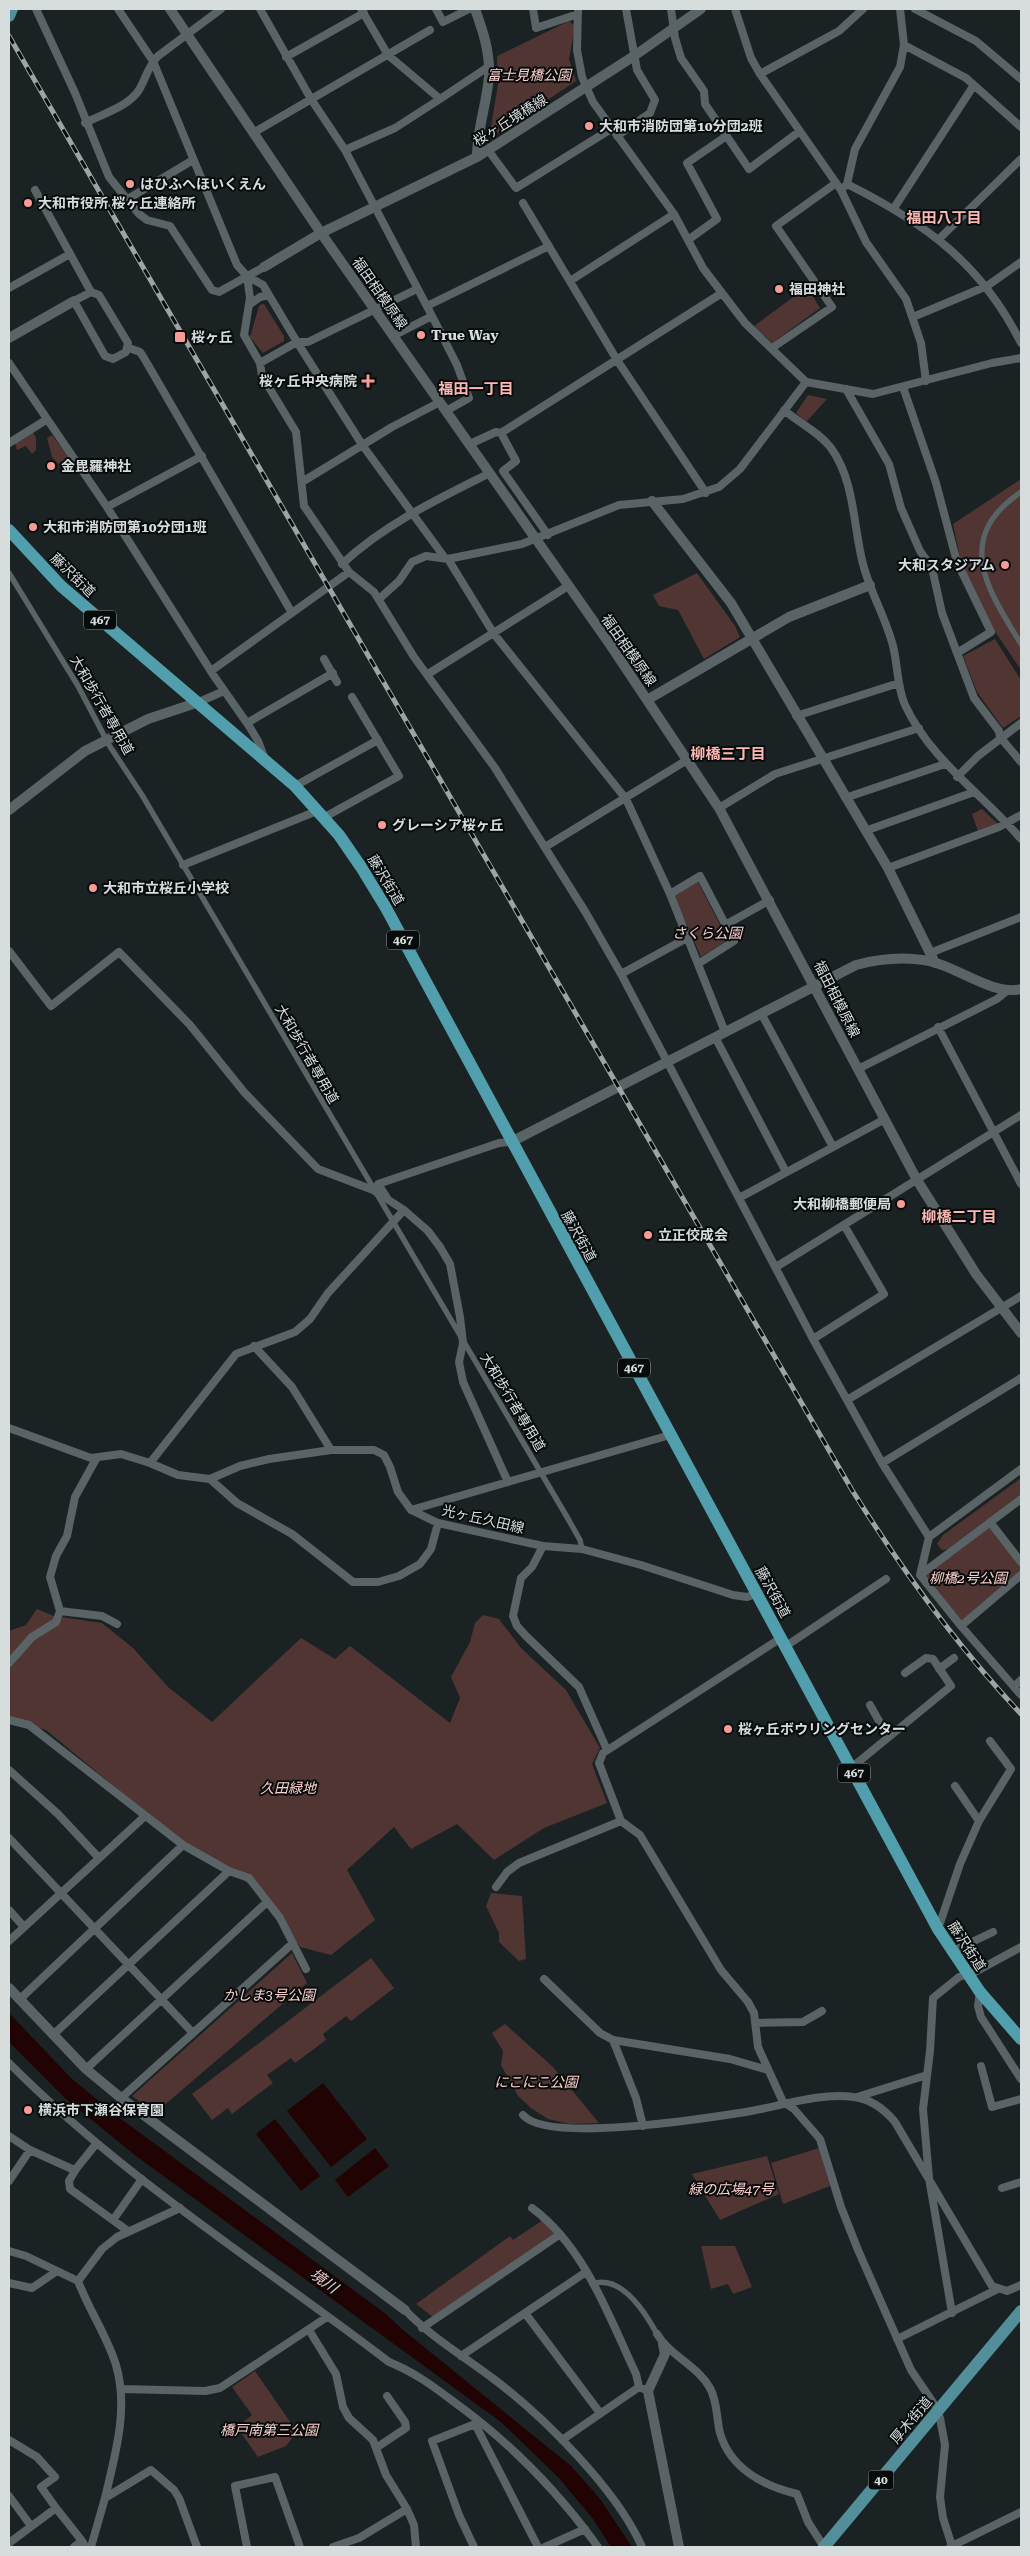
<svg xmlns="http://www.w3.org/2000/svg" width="1030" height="2556" viewBox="0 0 1030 2556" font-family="'Roboto Serif','Noto Sans JP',serif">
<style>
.green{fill:#513533}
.water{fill:#210304}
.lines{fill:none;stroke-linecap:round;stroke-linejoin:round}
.pedestrian{stroke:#5a6365;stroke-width:5.5}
.minor{stroke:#5a6365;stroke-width:8}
.tertiary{stroke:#5a6365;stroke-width:10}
.primary{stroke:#538f9a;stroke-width:12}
.trunk{stroke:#519eac;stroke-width:12}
.rail-casing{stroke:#9ea4a5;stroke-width:5}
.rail{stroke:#070b0b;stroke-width:3;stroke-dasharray:9;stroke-linecap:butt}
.poi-dot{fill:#f59c96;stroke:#070b0b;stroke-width:2}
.labels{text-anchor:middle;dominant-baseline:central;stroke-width:4;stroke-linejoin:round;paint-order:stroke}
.shield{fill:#070b0b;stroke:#999d9e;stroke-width:1}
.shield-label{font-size:12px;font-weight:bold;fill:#d7dcdd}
.park-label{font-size:14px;font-style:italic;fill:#fcd0cc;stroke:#070b0b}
.street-label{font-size:14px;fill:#d7dcdd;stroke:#070b0b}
.poi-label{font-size:14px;font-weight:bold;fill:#d7dcdd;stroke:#070b0b;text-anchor:start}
.neighbourhood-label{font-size:15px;font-weight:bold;fill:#fbb7b2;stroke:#070b0b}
.water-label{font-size:15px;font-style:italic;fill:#fbceca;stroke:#070b0b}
</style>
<rect width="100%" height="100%" fill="#1a2223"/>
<path class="green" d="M569 21 575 26 569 59 576 81 498 133 491 127 498 84 497 56Z
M807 287 820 308 772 343 754 326Z
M262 304H264L284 336V341L263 353 250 337 259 306Z
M808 395 827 399 806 422 796 413Z
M33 432 36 438V450L32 454 26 446 17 450 15 443Z
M52 435 70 459 59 465 52 457 47 438Z
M1021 479V670L994 630 962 567 953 524Z
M697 573 735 626 740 637 704 659 678 610 659 606 653 595Z
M995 639 1021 680V716L1003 728 977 692 963 656Z
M982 809 998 824 978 831 972 814Z
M698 882 728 940 701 957 674 895Z
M1021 1478V1494L948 1549 942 1550 937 1544 943 1535Z
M990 1522 1021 1562V1575L961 1626 920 1575Z
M37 1609 54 1616 102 1623 133 1648 168 1687 212 1722 301 1638 335 1659 350 1646 450 1723 460 1698 451 1677 470 1642 475 1623 483 1615 499 1619 521 1648 566 1690 600 1748 592 1764 607 1803 544 1828 494 1860 457 1824 411 1849 394 1827 347 1870 375 1920 331 1955 300 1947 276 1909 253 1886 189 1848 46 1730 9 1719V1631L26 1625Z
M491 1893 522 1896 526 1959 519 1961 499 1942V1933L486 1906Z
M292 1953 307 1983 155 2113 132 2096Z
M371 1958 394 1988 351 2021 346 2016 323 2034 326 2040 295 2063 291 2058 267 2075 273 2083 232 2114 228 2108 212 2120 192 2094Z
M505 2024 553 2067 599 2123 570 2124 548 2119 531 2108 518 2096 501 2065 503 2051 492 2033Z
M819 2148 830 2186 783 2204 771 2163Z
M767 2156 779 2194 720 2220 692 2174Z
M543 2220 555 2234 433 2317 416 2304 510 2236 513 2240Z
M701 2246H735L752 2287 733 2294 728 2284 711 2289Z
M255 2371 297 2432 286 2446 258 2457 237 2427 252 2415 232 2387Z"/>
<path class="water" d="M9 2013 71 2078 117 2116 386 2314 403 2330 571 2466 600 2499 632 2547H611L593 2519 558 2477 501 2422 136 2156 65 2098 9 2042Z
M323 2083 367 2139 331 2167 287 2111Z
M275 2119 320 2176 301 2191 256 2134Z
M375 2148 389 2166 348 2197 335 2180Z"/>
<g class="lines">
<path class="pedestrian" d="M1021 492C953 538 987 589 1021 644
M9 573 78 686 109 745 142 795 567 1517 580 1540 582 1549
M592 2284C621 2274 645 2312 657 2334"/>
<path class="minor" d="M36 9 75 93 109 177 139 214 147 220 170 226 212 290 219 292 264 267
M118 9 153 61 237 265 247 276 263 285 297 342 260 363
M260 9 311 99 345 150 432 316
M361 9 388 55 440 99 488 67
M436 9 443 22 469 9
M533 9 536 28 578 14
M578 9 577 50 582 77 593 102 674 214 703 268 722 293 745 323 806 382 873 394 992 363 1021 358
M671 9 675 38 681 58 704 91 705 104 749 169 800 131
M735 9 751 58 760 74 841 190 866 242 906 299 921 343 926 381
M915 9 976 41 1021 79
M904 45 966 78 1021 127
M286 57 364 13
M760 74 839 31 863 9
M85 123C102 114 128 107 139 90 146 78 148 66 158 56L221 9
M253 133 430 30
M617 136 650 113 655 100 637 70 626 9
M345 150 395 128 440 99
M488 150 516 188 611 129
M847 184 855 149 900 67 904 45 900 9
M35 190 91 292
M841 190 847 184C925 223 981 263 1021 343
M126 200 193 160
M523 203 617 360 706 493
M894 208 974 85
M939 239 1021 159
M688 240 717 219 687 163 725 137
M247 276 250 298 244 335 260 363 262 376 296 432 304 506 349 572 374 592 414 657 495 768 586 913 621 974 813 1339 882 1463 929 1537 920 1575 961 1626 1021 1695
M570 281 674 214
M9 288 70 254
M91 292 99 295 128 343 126 352 113 359 105 356 74 301Z
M249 305 260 297 269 295
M427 306 549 246
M913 317 987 286 1021 262
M393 336 432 316 457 365 469 398 446 411
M297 342 363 446 445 558
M297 342H308L417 289
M129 348 140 352 144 358 292 613
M772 348 832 307 776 226 836 183
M9 363 107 507 214 676 249 726 258 741 264 757
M903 387 936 483 957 562 991 632 957 653
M846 389 889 464 901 508 920 551 932 568 942 613 974 698 999 731 1000 737 1021 762
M784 410C799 423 819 432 831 448 855 481 853 526 863 564 870 592 886 618 893 646 898 666 897 687 905 705 931 761 983 794 1021 839
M501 433 516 461 503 471 548 535
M9 443 46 420
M470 444 496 432 501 433 722 293
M302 482 392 427 440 402
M107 507 202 456
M448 559 494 634 626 799 670 894 725 1032
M342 564C385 524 438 499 490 473
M379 599 399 581 412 562 426 556 448 559 522 544 619 505 683 499 719 487 740 469 806 382
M324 659 337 682
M211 671 349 572
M428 674 568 586
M199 702 224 691
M796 716 899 683
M247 723 333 673
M957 777 978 756 1021 723
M295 786 378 740
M845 798 945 764
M719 808 775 774 919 728
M323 818 399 776 352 697
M865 831 974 792
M545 847 687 760
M183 865 317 811
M888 868 999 827 1021 815
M670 894 700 876 734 941 698 964
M725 925 770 900
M9 951 51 1006 119 952 190 1025 244 1092 318 1169 373 1190 404 1210 428 1231 440 1247 450 1264 460 1317 463 1343 459 1362 463 1382 508 1482
M930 953 1021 917
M621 974 687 938
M761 1013 833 1147
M938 1027 1021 1184
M715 1037 786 1172
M858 1069 997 999 1007 991
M387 1198 378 1184 499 1143 511 1142
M739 1198 885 1119
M776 1267 1021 1115
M813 1339 884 1294 844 1225
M254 1346 292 1387 331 1450
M847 1400 1021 1296
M9 1428 91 1458 121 1454 150 1463 178 1475 210 1479 240 1466 269 1459 331 1450H374L384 1455 390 1467 398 1492 411 1510 438 1523 543 1546 582 1549 641 1565 733 1595 747 1597 756 1594
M150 1463 236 1354 295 1332 310 1319 328 1293 404 1210
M882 1463 1021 1378
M210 1479 237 1503 292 1534 353 1582H378L399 1576 420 1564 431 1549 438 1523
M411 1510 670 1435
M990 1522 1021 1562
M929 1537 1021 1469
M543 1546 532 1567 521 1578 513 1616 517 1626 526 1636 579 1687 607 1750
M920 1575 1021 1499
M60 1611 102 1616 117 1624
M961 1626 1021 1575
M781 1638 603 1753 599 1763 621 1821 640 1835 721 1970 748 2002 754 2013 758 2047 783 2102 794 2109 820 2139 841 2207 858 2250 911 2370 934 2404 940 2418 945 2445 940 2497 943 2518 952 2546
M786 1646 886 1579
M9 1663 32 1637 56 1622 60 1611 50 1577 56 1556 67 1536 75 1497 96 1459
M939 1669 954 1658
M1014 1687 1021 1680
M870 1705 888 1737
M9 1720 29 1725 183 1845 229 1871 249 1878 280 1918 306 1969
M851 1768 951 1686 933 1659 926 1658 905 1673
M9 1770 58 1814 99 1858
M955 1786 979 1821
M9 1838 193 2033
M496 1887 507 1872 519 1863 621 1821
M9 1910 24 1927
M938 1929 960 1864 979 1821 1011 1769 990 1741
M9 1941 144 1817
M951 1952 993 1932
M544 1979 600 2033 613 2040 730 2059 768 2070
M980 1992 978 2006 981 2017 1021 2079
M19 2000 183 1845
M755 2023 803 2022 822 2011
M54 2034 229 1871
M613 2040 636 2098 643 2126
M9 2063C123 2178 261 2264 389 2362 414 2372 433 2386 454 2402 511 2443 557 2490 598 2547
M981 2066 992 2107 1021 2099
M86 2069 267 1902
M857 2097 927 2075
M121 2098 293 1943
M523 2115C547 2144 708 2118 746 2112 781 2106 820 2092 854 2097 871 2099 885 2110 895 2122L992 2286 1007 2291 1021 2285
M9 2136 30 2150 72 2169H76L96 2144
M76 2169 69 2181 70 2189 128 2231
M9 2181 30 2150
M1002 2188 1021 2182
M532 2208C585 2247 609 2317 636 2374L639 2387
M113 2220 142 2179
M9 2251 26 2256 78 2281
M9 2283 32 2288 57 2271
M405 2310C432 2338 465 2357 495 2380 545 2418 617 2490 642 2547
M525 2313 600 2413
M952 2313 929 2178 923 2109 930 2051 933 1998 959 1977 975 1972 1021 1947
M422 2328 559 2235
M309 2330 336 2374 343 2407 349 2418 373 2440 386 2475 407 2509 414 2525 416 2547
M657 2334C670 2356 697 2365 710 2388 718 2403 716 2417 720 2433 730 2468 763 2486 797 2494L808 2522 824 2547
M897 2339 998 2289
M461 2356 586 2272
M121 2389 205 2391 220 2388 327 2317
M476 2420 475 2424 538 2547
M9 2440 37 2457 55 2477 41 2487 56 2508
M562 2440 639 2387 644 2389
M376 2448 406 2428 405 2422 387 2396
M9 2496 31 2526
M105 2498C115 2455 129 2409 116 2365 107 2336 89 2310 78 2281L102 2249 117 2237 180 2208
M9 2543 56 2508 82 2541
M74 2547 82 2541 85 2546
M91 2547 105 2498 151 2470 174 2490 179 2498 197 2547
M247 2547 235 2486 275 2477 300 2547
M333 2547 359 2538 407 2509
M474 2547 459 2515 432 2441 475 2424
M545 2547 585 2529
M950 2547 1021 2512"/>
<path class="tertiary" d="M170 9 321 233 611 646 719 808 917 1180 976 1274 1021 1333
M475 9C483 31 490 52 489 76 487 103 477 129 477 157
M264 267 321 233 477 157 634 56 701 9
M9 338 74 301
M652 501 731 603 888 868 935 963
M647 700 789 617 870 585
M9 810 85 751 148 719 199 702
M511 1142 856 965C882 958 907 956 933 962 960 969 995 996 1021 989
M9 1988 86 2069 121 2098 405 2310
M663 2344 665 2354 648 2391 679 2547"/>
<path class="primary" d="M9 16 12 9
M824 2547 1021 2311"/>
<path class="trunk" d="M9 530 61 586 295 786 339 835 361 867 386 908 938 1929 980 1992 1021 2039"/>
<g class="rail-casing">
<path id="rail" d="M9 36 852 1490C902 1570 956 1645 1021 1714"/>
</g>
<use href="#rail" class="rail"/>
</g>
<g class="poi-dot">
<circle cx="589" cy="126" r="5"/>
<circle cx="130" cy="184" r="5"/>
<circle cx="28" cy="203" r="5"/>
<circle cx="779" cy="289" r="5"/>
<circle cx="421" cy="335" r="5"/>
<rect x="174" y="331" width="12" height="12" rx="2.5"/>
<path d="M365.5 373.5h5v5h5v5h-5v5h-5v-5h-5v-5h5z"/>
<circle cx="51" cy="466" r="5"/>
<circle cx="33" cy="527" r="5"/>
<circle cx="1005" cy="565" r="5"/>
<circle cx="382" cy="825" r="5"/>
<circle cx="93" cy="888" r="5"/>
<circle cx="901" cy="1204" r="5"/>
<circle cx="648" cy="1235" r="5"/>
<circle cx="728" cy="1729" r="5"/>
<circle cx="28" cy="2110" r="5"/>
</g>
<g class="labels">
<g class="shield">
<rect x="84" y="610.5" width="32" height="19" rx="4"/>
<rect x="387" y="930.5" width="32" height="19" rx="4"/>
<rect x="618" y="1358.5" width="32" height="19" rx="4"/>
<rect x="838" y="1763.5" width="32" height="19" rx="4"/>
<rect x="868.5" y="2470.5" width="25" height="19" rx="4"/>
</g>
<g class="shield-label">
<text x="100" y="620">467</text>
<text x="403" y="940">467</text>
<text x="634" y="1368">467</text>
<text x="854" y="1773">467</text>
<text x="881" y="2480">40</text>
</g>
<g class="park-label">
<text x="529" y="75">富士見橋公園</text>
<text x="707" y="933">さくら公園</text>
<text x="968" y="1578">柳橋2号公園</text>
<text x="288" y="1788">久田緑地</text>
<text x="269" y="1995">かしま3号公園</text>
<text x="536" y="2082">にこにこ公園</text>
<text x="731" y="2189">緑の広場47号</text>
<text x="269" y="2430">橋戸南第三公園</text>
</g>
<g class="street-label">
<text transform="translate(510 120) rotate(-32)">桜ヶ丘境橋線</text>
<text transform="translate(380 293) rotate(55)">福田相模原線</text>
<text transform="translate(73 575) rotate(44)">藤沢街道</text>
<text transform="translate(629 650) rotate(55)">福田相模原線</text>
<text transform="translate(102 705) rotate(60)">大和歩行者専用道</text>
<text transform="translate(386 880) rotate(59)">藤沢街道</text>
<text transform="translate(837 999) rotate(63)">福田相模原線</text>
<text transform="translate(307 1054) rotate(60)">大和歩行者専用道</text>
<text transform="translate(579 1236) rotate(61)">藤沢街道</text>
<text transform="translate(513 1402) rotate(59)">大和歩行者専用道</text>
<text transform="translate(483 1519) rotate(13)">光ヶ丘久田線</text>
<text transform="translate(773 1592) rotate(61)">藤沢街道</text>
<text transform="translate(967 1946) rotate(57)">藤沢街道</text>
<text transform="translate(911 2420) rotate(-50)">厚木街道</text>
</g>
<g class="poi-label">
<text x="599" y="126">大和市消防団第10分団2班</text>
<text x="140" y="184">はひふへほいくえん</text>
<text x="38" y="203">大和市役所 桜ヶ丘連絡所</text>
<text x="789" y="289">福田神社</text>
<text x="431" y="335">True Way</text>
<text x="191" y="337">桜ヶ丘</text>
<text x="357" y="381" text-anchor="end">桜ヶ丘中央病院</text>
<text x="61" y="466">金毘羅神社</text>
<text x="43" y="527">大和市消防団第10分団1班</text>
<text x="995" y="565" text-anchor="end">大和スタジアム</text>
<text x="392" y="825">グレーシア桜ヶ丘</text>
<text x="103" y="888">大和市立桜丘小学校</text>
<text x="891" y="1204" text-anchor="end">大和柳橋郵便局</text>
<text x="658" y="1235">立正佼成会</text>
<text x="738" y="1729">桜ヶ丘ボウリングセンター</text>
<text x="38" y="2110">横浜市下瀬谷保育園</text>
</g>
<g class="neighbourhood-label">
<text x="944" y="218">福田八丁目</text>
<text x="476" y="389">福田一丁目</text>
<text x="728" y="754">柳橋三丁目</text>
<text x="959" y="1217">柳橋二丁目</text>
</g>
<g class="water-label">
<text transform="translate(324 2281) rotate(36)">境川</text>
</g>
</g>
<rect width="1030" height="2556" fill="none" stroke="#d7dcdd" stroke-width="20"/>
</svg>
